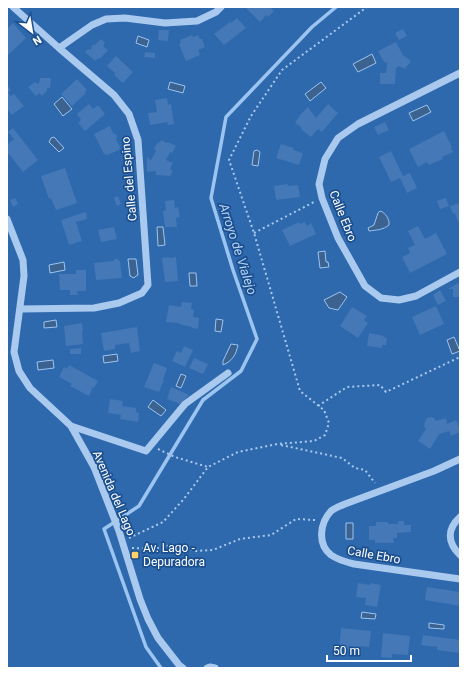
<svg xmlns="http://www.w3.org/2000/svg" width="467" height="675" viewBox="0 0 467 675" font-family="Roboto,sans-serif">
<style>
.green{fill:#2e69ad}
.water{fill:#3c6290;stroke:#9cc4f0}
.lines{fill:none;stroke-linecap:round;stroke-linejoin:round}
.stream{stroke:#9cc4f0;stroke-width:3.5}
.building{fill:#4478b7}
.path{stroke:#a9c9ee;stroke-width:2;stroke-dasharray:2 3;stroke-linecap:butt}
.minor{stroke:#a9c9ee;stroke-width:7}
.poi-dot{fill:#ffd166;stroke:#1b4f8f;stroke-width:1.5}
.labels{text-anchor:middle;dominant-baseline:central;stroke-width:3.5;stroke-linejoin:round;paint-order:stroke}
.street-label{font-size:12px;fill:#fff;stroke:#1b4f8f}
.poi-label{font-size:12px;fill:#fff;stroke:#1b4f8f;text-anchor:start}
.water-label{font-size:13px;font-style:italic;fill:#b5d3f5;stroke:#1b4f8f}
</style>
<rect width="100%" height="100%" fill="#1b4f8f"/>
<path class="green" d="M7 7H460V668H7Z"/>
<path class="water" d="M138 36 149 40 147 47 136 43Z
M372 54 376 63 358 72 353 64Z
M170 82 185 86 183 93 168 89Z
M321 82 326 88 310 101 305 94Z
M62 97 72 109 63 116 54 104Z
M427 105 431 112 413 121 409 113Z
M54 137 64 148 59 152 49 142 51 138Z
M257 150 260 152 258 166 252 165 254 151Z
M380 211C385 212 390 220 389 225 383 230 376 230 369 231L368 228 374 225 378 213Z
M157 227H163L165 245 158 246Z
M325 251 326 262H328L329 267 320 268 318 252Z
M128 259H136L138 275 136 276 134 278 130 276Z
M64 262 65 270 50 273 49 265Z
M189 273H196L197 286H190Z
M340 292 347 297 338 310 329 308 324 300Z
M216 319 223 320 221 332 215 331Z
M56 320 57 327 44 328V322Z
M454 337 460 351 452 354 447 340Z
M231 344 238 345C236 355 232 361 223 365V361Z
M117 354 118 361 104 363 103 356Z
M53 360 54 368 38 370 37 362Z
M181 374 186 376 181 388 176 386Z
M153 400 166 410 161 416 148 407Z
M346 523H353V539H346Z
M362 612 376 614 375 619 361 618Z
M429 623 444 625V629L429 628Z"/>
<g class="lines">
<path class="stream" d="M161 668 146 647 104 529 139 506 203 400 241 371 257 339 233 270 211 198 226 117 312 27 336 7"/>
</g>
<path class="building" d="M245 7H270L274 11 268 17 266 15 260 22Z
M237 18 246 28 224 45 214 34 230 22 231 23Z
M13 23 26 38 7 56V29Z
M403 29 407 36 399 40 395 33Z
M159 30H169L168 41 158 40Z
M192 35 193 37 198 35 200 39H202L205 47 198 50 200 55 186 61 179 44 181 43 180 40Z
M101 39 105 43 103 46 108 50 100 59 99 58 95 61 85 52 88 49 90 50 92 48 91 47 94 44 95 45Z
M396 42 403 55 411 61 405 69 399 66 396 68 395 84H380V73H386L387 63 384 62 378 51Z
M145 52 155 53V58L144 57Z
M116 56 133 72 123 83 114 75 115 73 107 66Z
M40 78H51L50 88H47V91L42 96 39 93 36 96 28 87 35 82 38 84 39 83Z
M77 79 87 90 85 92 86 93 72 106 61 94Z
M7 85 11 90 8 93 11 96 14 94 24 106 12 115 7 109Z
M167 98 168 105 171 104 174 124 168 125 167 122 150 125 148 113 157 112 155 100Z
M89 104 93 109 98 105 105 114 85 131 78 123 81 120 77 114Z
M328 104 338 113 322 132 318 129 311 137 301 129 302 128 295 123 300 115 308 107 316 118Z
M385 122 389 130 378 135 374 127Z
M110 126 113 133 117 135 116 139 120 147 119 150 107 155 104 154 94 134Z
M13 128 38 160 23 172 9 154 7 156V145L14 139 8 132Z
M444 131 452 147 451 148 453 152 442 157 443 159 429 165 427 162 418 167 409 149Z
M161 140 167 143V142L176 146 172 153 170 152 166 160 173 163 170 169 173 171 170 176 156 175V171L147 172V157L151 160 156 151 154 149 158 142 160 143Z
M281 144 294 148 293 150 303 153 299 165 276 158Z
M391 151 403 176 410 173 417 188 407 193 400 178 391 182 379 157Z
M65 168 77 203 56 210 51 198 49 199 41 176Z
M288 184V186L298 185 300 197 276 200 274 186Z
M118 196 121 204 117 206 114 198Z
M15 198 18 204 13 207 10 200Z
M446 198 449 206 440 209 437 201Z
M174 200 175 208 178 207 180 217 176 218 177 227H165L163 211 166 210 165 201Z
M460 203V221L458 222 455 213 453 214 450 206Z
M86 212 87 219 76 222 82 241 69 245 61 220Z
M299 222 300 224 305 222 307 226 311 223 316 234 290 246 282 230Z
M418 226 425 239 436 233 447 254 410 273 402 257 410 253 408 248 415 245 408 231Z
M114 227 117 239 101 242 98 230Z
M169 257V258L176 257 178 281 165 282 162 258Z
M114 259H118L119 261H120L122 278 96 280 94 263 114 261Z
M76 270H86V291H77L78 295H70V290H60L59 274H76Z
M460 282V297H453V289H448Z
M440 290 446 301 438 305 433 295Z
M182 302 192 303 191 309 194 310 193 317 199 318 198 329 192 328V327L179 324V323L166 322 169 305 181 307Z
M436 306 444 324 420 335 412 317Z
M352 307 367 316 364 320 368 323 358 338 340 326Z
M82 323 83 330 82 331 83 344 66 346 64 326Z
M137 327 140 351 131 353 129 343 115 345V349L104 351 101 333Z
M369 333 384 336 383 337 387 338 386 345H382V348L367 346Z
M184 346 193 350 185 367 172 361 177 351 181 353Z
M81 348V354H70V349Z
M194 358 208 364 203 374 189 368Z
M154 363 167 368 163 380H164L159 392 144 387Z
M69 365 98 381 94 388 93 387 89 396 70 386 72 384 59 377 64 367 67 369Z
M171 387 189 395 180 404 167 399Z
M110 399 123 401 122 406 136 408V412L139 413 138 422 120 419 121 415 108 413Z
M431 417 434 418 436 421 446 418 447 424 456 420 460 429V432L451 436 449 431 439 434 430 449 418 441 426 429 424 426 425 421 427 418Z
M398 521H404V525H411V532L397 533V538H393L394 543H375V540H369V526H376V522H388V524H398Z
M358 583 370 585V583L381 585 377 607 365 605 366 598 356 597Z
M427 587 460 592V606L425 600Z
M341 628 371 631 369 647 360 646V651L339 649Z
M383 633 410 636 408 655 392 654V658L381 657Z
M423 635 460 640V653L437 650V647L421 645Z"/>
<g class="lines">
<path class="path" d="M254 233 314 202
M318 406 347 387 380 385 386 392 460 357
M281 445 342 458 355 468 365 470 375 483
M158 449 175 457 208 467
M129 538 163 522 183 500 208 467 238 452 277 444 314 441 325 435 329 423 324 410 300 391 254 233 229 160 251 116 282 70 367 7
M132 548 155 549 175 544 195 551 213 550 240 539 271 535 296 519 315 520"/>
<path class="minor" d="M13 7 59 48
M460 73 358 124 338 138 325 159 319 184 322 198 338 238 365 286 381 298 399 300 416 296 460 272
M7 219 23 260 24 276 14 352 19 371 30 388 71 426 94 467 119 531 140 599 148 619 158 638 179 665 183 668
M20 309 94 308 119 303 142 293 148 285 138 140 129 114 114 95 59 48 92 25 106 19 125 18 165 23 197 21 216 12 221 7
M71 426 146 451 185 404 228 373
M460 459 434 471 345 504C340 506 335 508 331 511 320 523 317 544 331 555 338 560 346 562 354 564L460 579
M460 517C447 529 447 542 460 555
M207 668 210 667 215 668"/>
</g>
<rect class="poi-dot" x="131" y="551" width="8" height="8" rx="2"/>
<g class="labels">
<g class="street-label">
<text transform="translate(129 179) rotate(-95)">Calle del Espino</text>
<text transform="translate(343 216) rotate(68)">Calle Ebro</text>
<text transform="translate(114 493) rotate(67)">Avenida del Lago</text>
<text transform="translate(374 555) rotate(10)">Calle Ebro</text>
</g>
<g class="poi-label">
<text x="143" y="548">Av. Lago -<tspan x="143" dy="14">Depuradora</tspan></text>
</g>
<g class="water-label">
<text transform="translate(238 249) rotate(72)">Arroyo de Vialejo</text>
</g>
</g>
<rect width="467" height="675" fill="none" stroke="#ffffff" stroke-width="16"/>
<g transform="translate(32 32) rotate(149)" stroke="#1b4f8f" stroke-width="3" paint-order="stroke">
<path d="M0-3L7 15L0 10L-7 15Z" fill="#ffffff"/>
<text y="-6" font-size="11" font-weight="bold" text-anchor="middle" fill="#ffffff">N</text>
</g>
<path d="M327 655v6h84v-6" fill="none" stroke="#ffffff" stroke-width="2"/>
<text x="333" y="655" font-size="12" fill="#ffffff" stroke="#1b4f8f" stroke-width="3" paint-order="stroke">50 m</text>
</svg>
